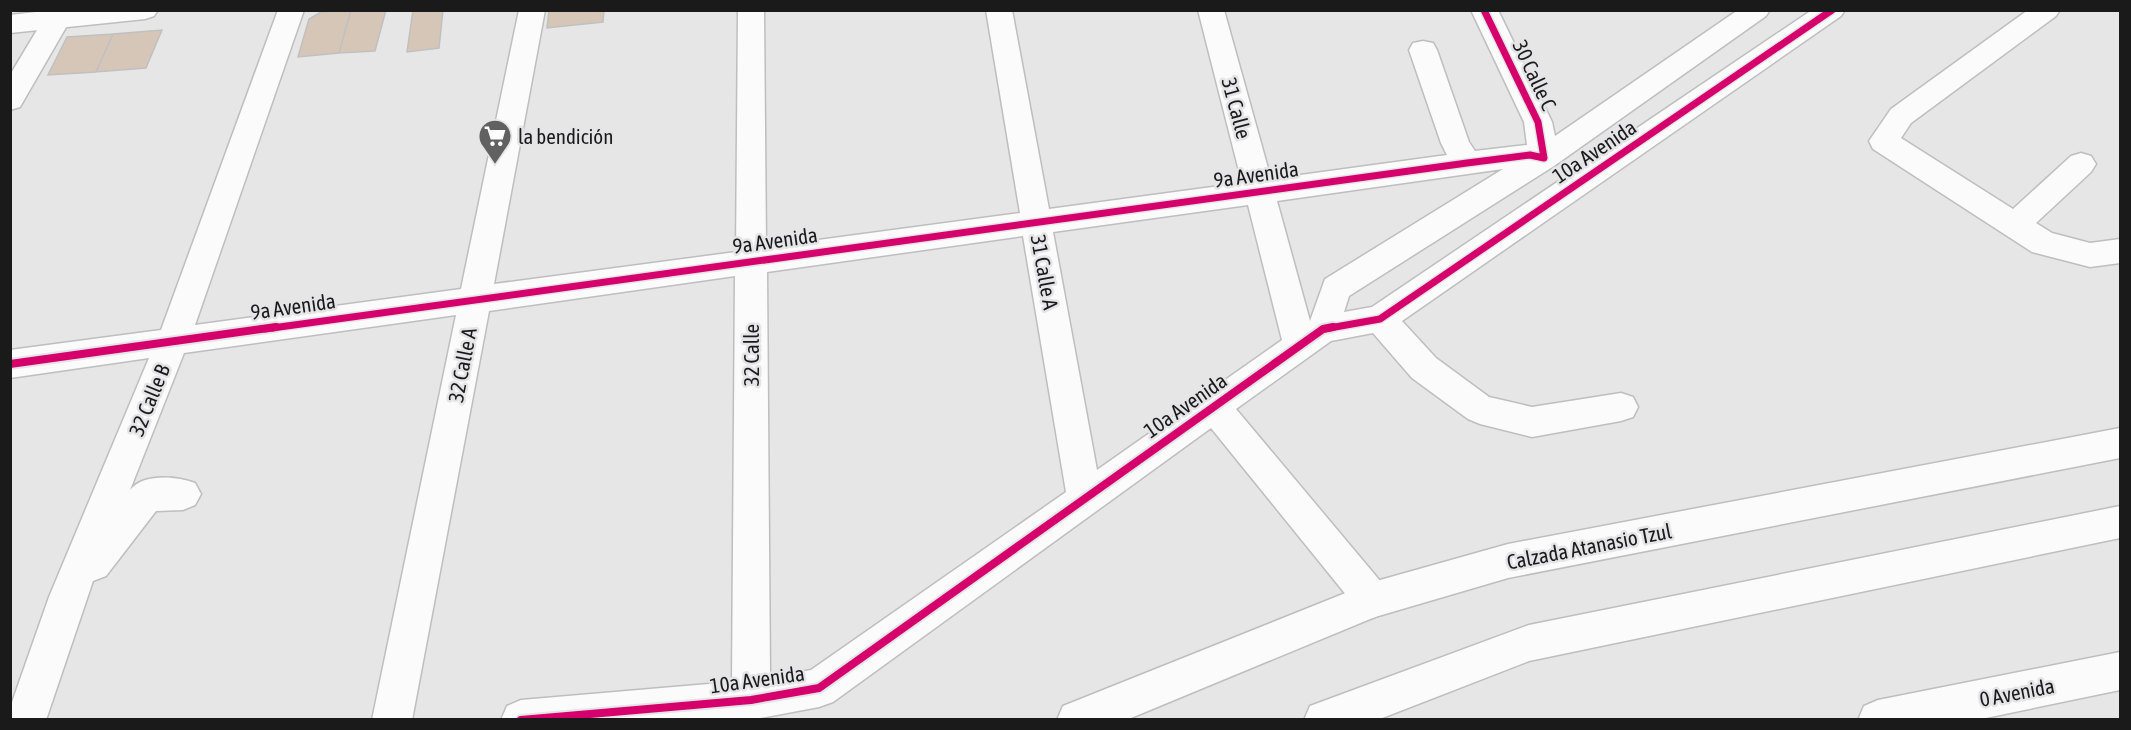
<svg xmlns="http://www.w3.org/2000/svg" width="2131" height="730" viewBox="0 0 2131 730" font-family="'Asap Condensed',sans-serif">
<style>
.building{fill:#d5c6b8;stroke:#c0c0c0;stroke-width:1.5}
.lines{fill:none;stroke-linecap:round;stroke-linejoin:round}
.minor-casing{stroke:#bebebe;stroke-width:3}
.major-casing{stroke:#bebebe;stroke-width:3}
.minor{fill:#fbfbfb;fill-rule:evenodd}
.major{fill:#fbfbfb;fill-rule:evenodd}
.cycleway-far1-casing{stroke:#e5e5e7;stroke-width:10}
.cycleway-casing{stroke:#e5e5e7;stroke-width:12}
.cycleway-far1{stroke:#d6006c;stroke-width:7}
.cycleway{stroke:#d6006c;stroke-width:8}
.labels{text-anchor:middle;dominant-baseline:central;stroke-width:5;stroke-linejoin:round;paint-order:stroke}
.street-label{font-size:21px;fill:#1a1a1a;stroke:#e5e5e7}
.poi-label{font-size:21px;fill:#1a1a1a;stroke:#e5e5e7;text-anchor:start}
</style>
<rect width="100%" height="100%" fill="#e6e6e6"/>
<path class="building" d="M351 10H386L375 51 339 53Z
M351 10 339 53 298 57 309 19 321 12Z
M413 10H443L439 48 407 52Z
M549 10H604L603 22 547 28Z
M162 30 146 68 96 72 113 34Z
M113 34 96 72 48 75 67 37Z"/>
<g class="lines">
<g class="minor-casing">
<path id="minor" d="M49 10H76L20 107 10 110V75Z
M278 10H304L195 325 461 289 519 10H545L494 284 736 252 738 10H764L766 247 1020 213 986 10H1012L1049 209 1242 183 1198 10H1224L1271 179 1447 155 1441 143 1409 50 1413 43 1423 41 1433 43 1437 50 1469 142 1475 151 1527 145 1524 122 1471 10H1498L1552 122 1555 136 1738 10H1770L1766 16 1554 166 1349 296 1344 312 1372 307 1812 10H1845L1841 16 1402 321 1436 358 1489 397 1532 407 1621 393 1633 397 1638 407 1633 417 1621 421 1532 437 1480 424 1468 419 1412 378 1373 333 1331 341 1236 409 1386 588 1392 600 1386 612 1373 618 1360 612 1211 428 833 702 819 707 750 720H501L507 706 521 700 732 682 735 276 489 311 412 720H372L456 315 184 353 130 490C143 473 177 476 195 483L201 494 195 505 183 510 156 511 106 576 93 581 46 720H10V708L49 597 149 358 10 378V350L161 330ZM1503 169 1325 279 1310 321 1277 201ZM1248 205 1282 340 1097 470 1053 232ZM1023 236 1066 492 811 670 770 677 767 272Z
M2028 10H2060L2056 16 1911 123 1901 138 2013 209 2071 156 2081 153 2091 156 2096 164 2091 172 2036 223 2052 233 2090 243 2120 239V263L2090 267 2032 252 1873 149 1869 141 1891 109Z
M2120 652V690L1976 720H1858L1864 706 1878 700Z"/>
</g>
<g class="major-casing">
<path id="major" d="M53 10H158L154 16 145 19 10 33V15Z
M2120 428V458L1508 578 1375 617 1126 720H1057L1063 706 1373 582 1508 544Z
M2120 506V538L1529 661 1377 720H1304L1310 706 1529 625Z"/>
</g>
<use href="#minor" class="minor"/>
<use href="#major" class="major"/>
<g class="cycleway-far1-casing">
<path id="cycleway-far1" d="M265 329 1467 163 1530 155 1544 158 1538 122 1484 10
M1324 329 1380 319 1832 10"/>
</g>
<g class="cycleway-casing">
<path id="cycleway" d="M10 364 276 327
M521 720 751 700 819 688 1323 329 1333 327"/>
</g>
<use href="#cycleway-far1" class="cycleway-far1"/>
<use href="#cycleway" class="cycleway"/>
</g>
<defs>
<g id="supermarket-pin" transform="scale(1.725)"><path d="M0 17L-7.5 6A9.5 9.5 0 1 1 7.5 6Z" fill="#616161" stroke="#e5e5e7"/><path d="M-6-5.5h2.5l.6 2H6L4.5 2H-2.5L-4.4-4H-6ZM-1.5 3.2a1.3 1.3 0 1 0 .1 0ZM3 3.2a1.3 1.3 0 1 0 .1 0Z" fill="#fff"/></g>
</defs>
<g fill-rule="evenodd">
<use href="#supermarket-pin" x="495" y="136"/>
</g>
<g class="labels">
<g class="street-label">
<text transform="translate(1535 75) rotate(65)">30 Calle C</text>
<text transform="translate(1237 108) rotate(75)">31 Calle</text>
<text transform="translate(1594 151) rotate(-34)">10a Avenida</text>
<text transform="translate(1256 174) rotate(-8)">9a Avenida</text>
<text transform="translate(775 240) rotate(-8)">9a Avenida</text>
<text transform="translate(1045 272) rotate(80)">31 Calle A</text>
<text transform="translate(293 306) rotate(-8)">9a Avenida</text>
<text transform="translate(751 355) rotate(-90)">32 Calle</text>
<text transform="translate(462 365) rotate(-79)">32 Calle A</text>
<text transform="translate(149 400) rotate(-68)">32 Calle B</text>
<text transform="translate(1185 405) rotate(-35)">10a Avenida</text>
<text transform="translate(1589 546) rotate(-11)">Calzada Atanasio Tzul</text>
<text transform="translate(757 679) rotate(-8)">10a Avenida</text>
<text transform="translate(2017 692) rotate(-11)">0 Avenida</text>
</g>
<g class="poi-label">
<text x="518" y="136">la bendición</text>
</g>
</g>
<rect width="2131" height="730" fill="none" stroke="#1a1a1a" stroke-width="24"/>
</svg>
